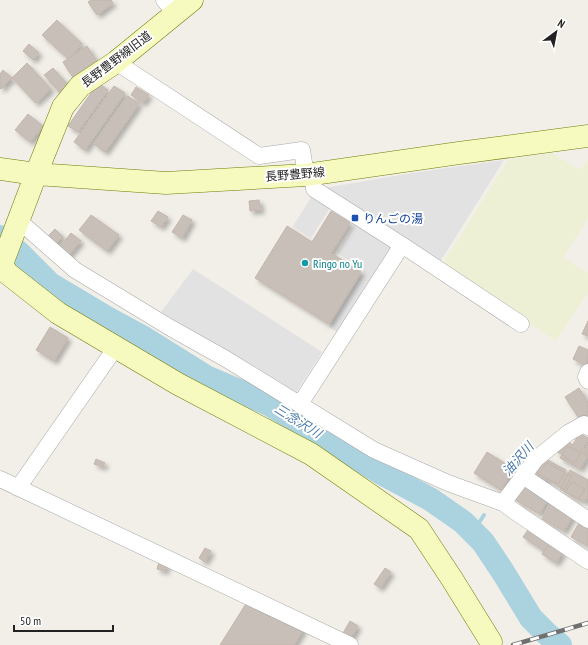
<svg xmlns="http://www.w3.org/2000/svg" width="588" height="645" viewBox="0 0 588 645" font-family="'PT Sans Narrow','Noto Sans JP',sans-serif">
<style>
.farmland{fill:#eef0d5}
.parking{fill:#e2e2e2}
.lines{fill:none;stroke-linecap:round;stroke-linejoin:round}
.stream{stroke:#aad3df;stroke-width:4}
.river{stroke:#aad3df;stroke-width:24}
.building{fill:#c7bfb8;stroke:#c4b6ab;filter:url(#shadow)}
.street-casing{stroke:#a9a9a9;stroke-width:17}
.secondary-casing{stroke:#707d05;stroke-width:23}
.street{stroke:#fff;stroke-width:16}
.secondary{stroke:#f7fabf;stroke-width:22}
.rail-casing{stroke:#707070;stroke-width:4.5}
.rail{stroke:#fff;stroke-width:3;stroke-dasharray:9;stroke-linecap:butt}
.transit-dot{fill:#1a4fb4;stroke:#fff;stroke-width:1.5}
.culture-dot{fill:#0f9aa8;stroke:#fff;stroke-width:1.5}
.labels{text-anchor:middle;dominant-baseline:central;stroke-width:4;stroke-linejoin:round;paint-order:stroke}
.street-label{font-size:12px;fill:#222;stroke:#fff}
.transit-label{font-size:12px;fill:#164399;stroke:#fff;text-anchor:start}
.culture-label{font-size:12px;fill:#0d838f;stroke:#fff;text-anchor:start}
.water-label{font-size:13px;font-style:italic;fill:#4a7aab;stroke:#fff}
</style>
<defs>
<filter id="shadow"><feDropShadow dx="3.5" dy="3.5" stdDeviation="2" flood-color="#0004"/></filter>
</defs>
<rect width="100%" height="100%" fill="#f2efe9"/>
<path class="farmland" d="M552 153 580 170 588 159V219L563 257 588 273V292L556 341 441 266 509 159Z"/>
<path class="parking" d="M504 160 438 265 325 188 412 173Z
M314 193 332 205 311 238 293 226Z
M357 220 397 246 340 334 329 327 364 270 337 253Z
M193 269 322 352 296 393 161 312Z"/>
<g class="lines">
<path class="stream" d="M473 532 484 515"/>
<path class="river" d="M0 237 20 254 50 284 107 318 142 337 206 377 269 404 383 474 430 499 463 522 483 542 503 572 531 618 546 633 560 645"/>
</g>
<path class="building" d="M91 0H111L113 3 97 15 88 2Z
M57 20 82 44 68 59 42 35Z
M29 44 39 53 33 60 23 51Z
M87 46 98 63 74 79 63 62Z
M27 63 51 89 36 103 12 78Z
M53 68 69 86 61 94 44 75Z
M3 70 12 78 1 89 0 88V74Z
M98 83 108 90 78 132 68 126Z
M114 86 125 93 85 150 74 142Z
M136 87 149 95 143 103 131 95Z
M128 96 139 104 105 152 94 144Z
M28 114 43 126 30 142 15 130Z
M259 200 261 210 250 211 249 201Z
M158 211 168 217 161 227 151 221Z
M331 211 350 223 331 253 361 272 329 324 255 278 287 226 312 242Z
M91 215 119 235 107 251 79 230Z
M183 215 192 220 182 238 172 232Z
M55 229 63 237 53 247 45 239Z
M71 233 81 241 67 257 58 249Z
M588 321V336L582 334Z
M50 327 68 338 54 361 36 350Z
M579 346 588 350V358L585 365 573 359Z
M579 388 588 402V416L578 417 565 397Z
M579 433 588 438V439L575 463 565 458 566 457 556 451 563 439 573 445Z
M588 443V455L583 452Z
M567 446 588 456 580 469 560 458Z
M487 452 514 469 501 490 474 473Z
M544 458 566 470 558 484 536 473Z
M96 459 105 463 103 467 94 464Z
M547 463 572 476 564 489 546 479 543 484 533 479Z
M570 470 588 480V496L585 502 560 489Z
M572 482 585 489 578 500 565 492Z
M524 484 549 497 540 514 515 500Z
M552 502 574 514 564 531 542 519Z
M580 521 588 526V546L571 537Z
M530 527 551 542 544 551 523 537Z
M549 544 563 552 556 563 542 554Z
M205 548 211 551 205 562 199 558Z
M159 562 167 565 165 571 157 569Z
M385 568 391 572 380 588 374 584Z
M247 602 304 628 294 645H220Z
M350 621 358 626 351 638 343 633Z"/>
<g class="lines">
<g class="street-casing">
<path id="street" d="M164 0 175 13
M116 62 259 156 302 150 306 175
M312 174 314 189 402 245 521 324
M18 220 75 270 169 327 226 359 374 450 448 483 503 503 514 511 588 561
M588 372 586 377 588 381
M300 404 402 245
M523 476 588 520
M0 479 350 645
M18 488 116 347
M503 503 536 459 568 433 584 424 588 427"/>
</g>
<g class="secondary-casing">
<path id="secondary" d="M192 0 116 62 80 86 63 107 36 174 2 264 7 273 58 313 178 384 311 454 419 529 452 579 491 642
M0 169 36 174 166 183 306 175 459 153 588 136"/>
</g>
<use href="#street" class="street"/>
<use href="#secondary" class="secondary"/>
<g class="rail-casing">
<path id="rail" d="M513 645 588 623"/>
</g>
<use href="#rail" class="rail"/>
</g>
<rect class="transit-dot" x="351" y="214" width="8" height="8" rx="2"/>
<circle class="culture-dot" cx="305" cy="263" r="4"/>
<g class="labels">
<g class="street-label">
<text transform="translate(116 59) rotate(-37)">長野豊野線旧道</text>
<text transform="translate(295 174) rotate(-5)">長野豊野線</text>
</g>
<g class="transit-label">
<text x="363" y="218">りんごの湯</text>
</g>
<g class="culture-label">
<text x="313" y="263">Ringo no Yu</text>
</g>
<g class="water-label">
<text transform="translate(298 421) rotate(32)">三念沢川</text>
<text transform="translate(518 459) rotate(-49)">油沢川</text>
</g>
</g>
<g transform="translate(556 32) rotate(32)" stroke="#ffffff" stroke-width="3" paint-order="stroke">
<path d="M0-3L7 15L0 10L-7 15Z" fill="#222222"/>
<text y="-6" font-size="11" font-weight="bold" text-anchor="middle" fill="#222222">N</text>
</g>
<path d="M14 625v6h99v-6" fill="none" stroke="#222222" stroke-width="2"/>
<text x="20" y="625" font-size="12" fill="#222222" stroke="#ffffff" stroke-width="3" paint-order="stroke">50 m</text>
</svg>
